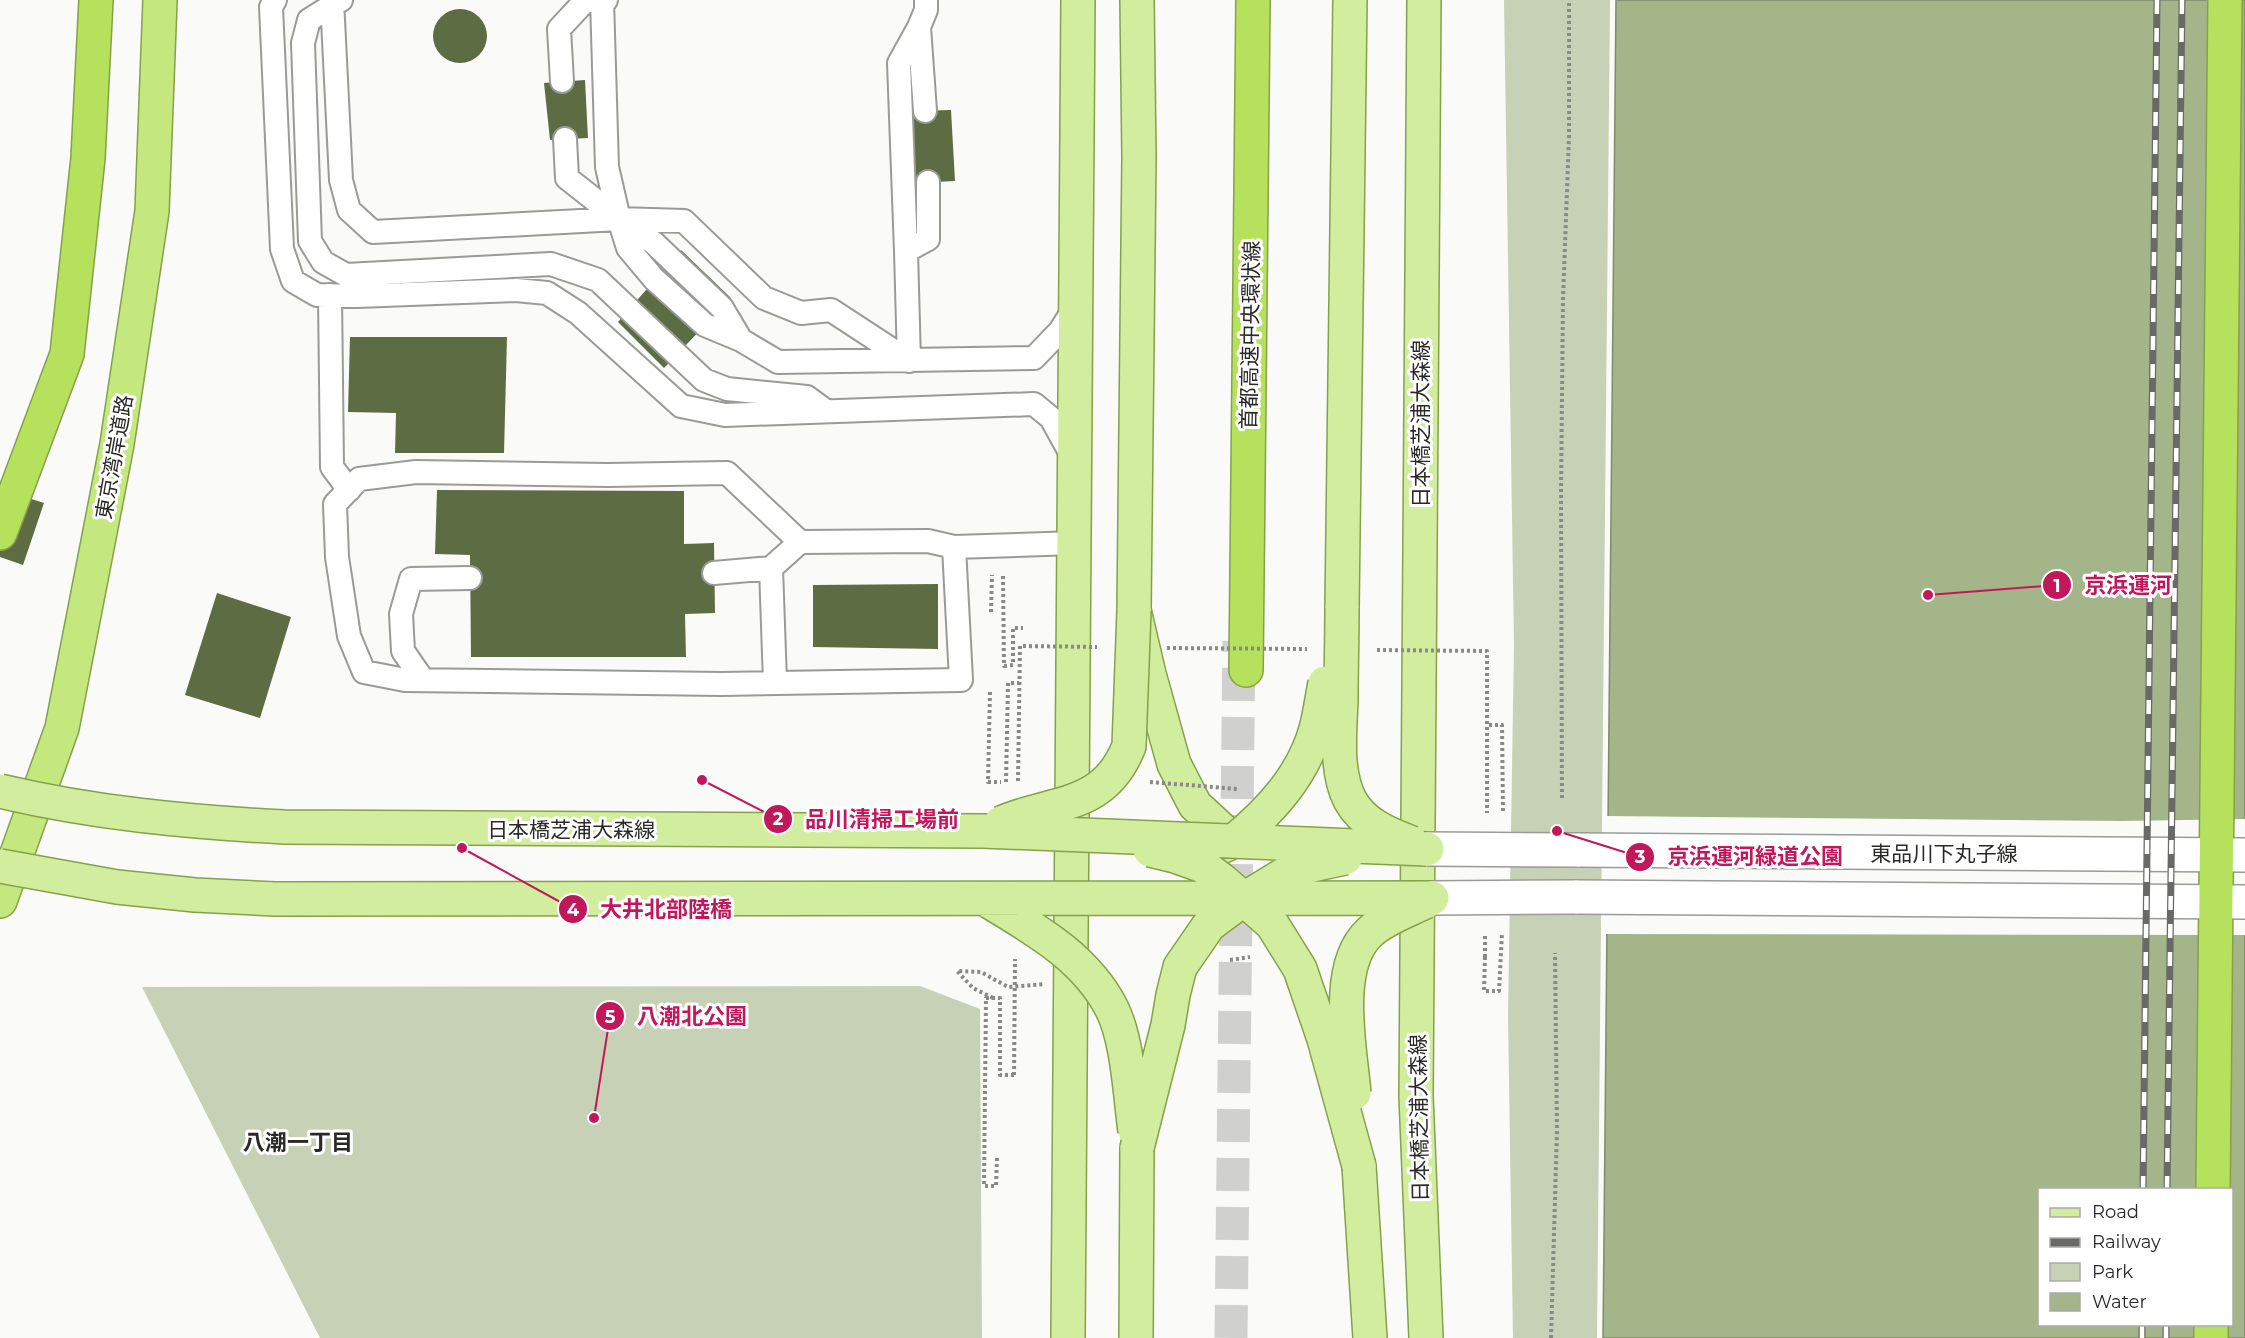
<svg xmlns="http://www.w3.org/2000/svg" width="2245" height="1338" viewBox="0 0 2245 1338" font-family="Montserrat,'Noto Sans JP',sans-serif">
<style>
.green{fill:#c6d1b6}
.water{fill:#a4b58a;stroke:#7f8b6d;stroke-width:1.5;fill-rule:evenodd}
.pier{fill:#fafbf8}
.building{fill:#5d6c43}
.lines{fill:none;stroke-linecap:round;stroke-linejoin:round}
.motorway-tunnel{stroke:#d0d1ce;stroke-width:33;stroke-dasharray:33 16;stroke-linecap:butt}
.service-casing{stroke:#999b97;stroke-width:26}
.secondary-casing{stroke:#999b97;stroke-width:36}
.primary-casing{stroke:#85a14a;stroke-width:36}
.trunk-casing{stroke:#85a14a;stroke-width:36}
.motorway-casing{stroke:#85a14a;stroke-width:36}
.path{stroke:#898a88;stroke-width:4;stroke-dasharray:3 3;stroke-linecap:butt}
.service{stroke:#fff;stroke-width:22}
.secondary{stroke:#fff;stroke-width:33}
.primary{stroke:#d3ed9e;stroke-width:33}
.trunk{stroke:#c4e77e;stroke-width:33}
.motorway{stroke:#b6e15d;stroke-width:33}
.rail-casing{stroke:#696a67;stroke-width:7}
.rail{stroke:#fff;stroke-width:4.5;stroke-dasharray:14;stroke-linecap:butt}
.secondary-bridge-casing{stroke:#999b97;stroke-width:36;stroke-linecap:butt}
.primary-bridge-casing{stroke:#85a14a;stroke-width:36;stroke-linecap:butt}
.path-bridge{stroke:#898a88;stroke-width:4;stroke-dasharray:3 3;stroke-linecap:butt}
.secondary-bridge{stroke:#fff;stroke-width:33}
.primary-bridge{stroke:#d3ed9e;stroke-width:33}
.labels{text-anchor:middle;dominant-baseline:central;stroke-width:6;stroke-linejoin:round;paint-order:stroke}
.street-label{font-size:21px;fill:#292a28;stroke:#fff}
.neighbourhood-label{font-size:22px;font-weight:bold;fill:#292a28;stroke:#fff}
.leader{fill:none;stroke:#c2185b;stroke-width:2}
.callout-dot{fill:#c2185b;stroke:#fff;stroke-width:2}
.mark-label{font-size:18px;text-anchor:middle;font-weight:bold;fill:#fff}
.callout-label{font-size:22px;text-anchor:middle;font-weight:bold;fill:#c2185b;stroke:#fff;stroke-width:6;stroke-linejoin:round;paint-order:stroke}
</style>
<rect width="100%" height="100%" fill="#fafbf8"/>
<path class="green" d="M1504 0H1610L1597 1338H1513L1508 1016 1514 646Z
M920 986 980 1009 982 1338H320L142 987Z"/>
<path class="water" d="M1616 0H2245V1338H1603ZM2040 1190H2232V1324H2040Z"/>
<path class="pier" d="M1605 816 2122 821 2245 819V935L1604 934Z"/>
<path class="building" d="M433 36a27 27 0 1 1 54 0a27 27 0 1 1-54 0Z
M585 80 588 138 550 140 544 83Z
M951 110 955 181 916 183 912 111Z
M681 250 731 298 664 368 618 322Z
M350 337H507L504 453H395L396 413 348 412Z
M0 489 44 503 23 565 0 557Z
M437 490 684 491V544L714 543 715 613 685 614 686 657H471L470 555 435 554Z
M938 584V649L813 647V585Z
M217 593 291 617 260 718 185 695Z"/>
<g class="lines">
<path class="motorway-tunnel" d="M1231 1338 1239 641"/>
<g class="service-casing">
<path id="service" d="M275 0 271 7 282 249 293 281 317 295 357 296 516 290 547 293 578 313 681 406 725 415 1034 404 1051 418 1072 456
M332 0 341 180 349 210 373 232 619 219 628 248 654 279 705 325 741 340 778 362 1034 358 1060 331 1075 307
M341 0 309 20 303 43 310 241 323 262 346 275 551 264 598 280 704 380 727 389 807 397 826 411
M602 0 607 167 619 219 684 221 764 298 801 313 831 310 909 361
M562 81 559 29 585 1 606 0
M925 111 919 27 926 10V0
M565 139 567 178 619 219 654 243 722 308 741 340
M906 251 899 63 919 27
M330 295 332 467 349 490
M909 361 906 251 928 239V182
M800 542 727 473 608 475 416 472 359 479 335 504 337 557 349 636 364 672 405 680 722 684 961 680 954 547
M714 573 771 568
M423 680 403 651 401 614 411 579 470 578
M775 682 771 568 800 542 928 541 954 547 1075 543"/>
</g>
<g class="secondary-casing">
<path id="secondary" d="M1577 850 2245 855
M1575 897 2245 902"/>
</g>
<g class="primary-casing">
<path id="primary" d="M1137 0 1139 157 1134 610 1149 674 1174 764 1195 805 1234 841 1217 849
M1424 0 1416 1096 1426 1338
M1342 608 1350 0
M1359 1166 1370 1338
M1068 1338 1078 0
M1136 1338 1137 1148"/>
</g>
<g class="trunk-casing">
<path id="trunk" d="M0 901 62 728 117 444 152 211 160 0"/>
</g>
<g class="motorway-casing">
<path id="motorway" d="M0 533 67 354 88 158 96 0
M1246 670 1253 0
M2213 1190 2225 0
M2211 1338V1324"/>
</g>
<path class="path" d="M1003 576 1004 666 1013 665V628H1023
M991 612 992 575
M990 692 988 782H1001
M1489 725H1502L1503 814
M1006 782 1008 683H1019
M1562 798 1561 494 1563 299 1569 137V0
M1485 957 1484 991H1499L1502 933
M997 1158 996 1186H984L986 998H1000V1075H1014
M1551 1338 1557 1130 1555 953"/>
<use href="#service" class="service"/>
<use href="#secondary" class="secondary"/>
<use href="#primary" class="primary"/>
<use href="#trunk" class="trunk"/>
<use href="#motorway" class="motorway"/>
<g class="rail-casing">
<path id="rail" d="M2143 1190 2157 0
M2167 1190 2182 0
M2142 1338V1324
M2166 1338V1324"/>
</g>
<use href="#rail" class="rail"/>
<g class="secondary-bridge-casing">
<path id="secondary-bridge" d="M1427 849 1577 850
M1432 898 1575 897"/>
</g>
<g class="primary-bridge-casing">
<path id="primary-bridge" d="M1342 608C1342 638 1341 669 1341 700 1340 731 1335 771 1350 800 1363 824 1388 834 1412 843
M0 791C93 813 188 822 284 827L983 831 1427 849
M1001 823C1054 800 1104 810 1129 746L1134 610
M1234 841C1270 811 1303 776 1316 729 1320 714 1322 698 1325 683
M1150 850 1175 856 1203 866 1223 881 1272 924 1300 969 1324 1039 1359 1166
M0 866 117 887 195 895 275 899 1432 898
M985 899C1033 928 1086 957 1112 1009 1128 1041 1130 1095 1135 1131
M1354 1093C1350 1048 1333 967 1369 933 1383 919 1407 911 1425 902
M1137 1148 1168 1025 1173 995 1180 967 1209 925 1244 899 1293 869 1345 858"/>
</g>
<path class="path-bridge" d="M1167 648 1307 649
M1377 650 1487 651V813
M1018 781 1020 646 1097 647
M1150 782 1238 789
M1485 957V934
M1230 960 1250 957
M993 998 973 988 957 971 981 972 1008 987 1044 984
M1014 1075 1015 959"/>
<use href="#secondary-bridge" class="secondary-bridge"/>
<use href="#primary-bridge" class="primary-bridge"/>
</g>
<g class="labels">
<g class="street-label">
<text transform="translate(1250 335) rotate(-89)">首都高速中央環状線</text>
<text transform="translate(1420 424) rotate(-90)">日本橋芝浦大森線</text>
<text transform="translate(114 457) rotate(-80)">東京湾岸道路</text>
<text x="571" y="829">日本橋芝浦大森線</text>
<text x="1944" y="853">東品川下丸子線</text>
<text transform="translate(1419 1118) rotate(-91)">日本橋芝浦大森線</text>
</g>
<g class="neighbourhood-label">
<text x="298" y="1142">八潮一丁目</text>
</g>
</g>
<path class="leader" d="M1928 595L2057 585M702 780L778 819M1557 831L1640 857M462 848L573 909M594 1118L610 1016"/>
<g class="callout-dot">
<circle cx="1928" cy="595" r="6"/>
<circle cx="702" cy="780" r="6"/>
<circle cx="1557" cy="831" r="6"/>
<circle cx="462" cy="848" r="6"/>
<circle cx="594" cy="1118" r="6"/>
<circle cx="2057" cy="585" r="15"/>
<circle cx="778" cy="819" r="15"/>
<circle cx="1640" cy="857" r="15"/>
<circle cx="573" cy="909" r="15"/>
<circle cx="610" cy="1016" r="15"/>
</g>
<g class="mark-label">
<text x="2057" y="592">1</text>
<text x="778" y="825">2</text>
<text x="1640" y="863">3</text>
<text x="573" y="916">4</text>
<text x="610" y="1023">5</text>
</g>
<g class="callout-label">
<text x="2128" y="593">京浜運河</text>
<text x="882" y="827">品川清掃工場前</text>
<text x="1755" y="864">京浜運河緑道公園</text>
<text x="666" y="917">大井北部陸橋</text>
<text x="692" y="1024">八潮北公園</text>
</g>
<rect x="2038" y="1188" width="195" height="138" fill="#ffffff" stroke="#a9aaa9" stroke-width="1.5"/>
<rect x="2050" y="1208" width="30" height="9" fill="#d3ed9e" stroke="#a9aaa9" stroke-width="1.5"/>
<text x="2092" y="1218" font-size="18" fill="#292a28">Road</text>
<rect x="2050" y="1238" width="30" height="9" fill="#696a67" stroke="#a9aaa9" stroke-width="1.5"/>
<text x="2092" y="1248" font-size="18" fill="#292a28">Railway</text>
<rect x="2050" y="1263" width="30" height="18" fill="#c6d1b6" stroke="#a9aaa9" stroke-width="1.5"/>
<text x="2092" y="1278" font-size="18" fill="#292a28">Park</text>
<rect x="2050" y="1293" width="30" height="18" fill="#a4b58a" stroke="#a9aaa9" stroke-width="1.5"/>
<text x="2092" y="1308" font-size="18" fill="#292a28">Water</text>
</svg>
